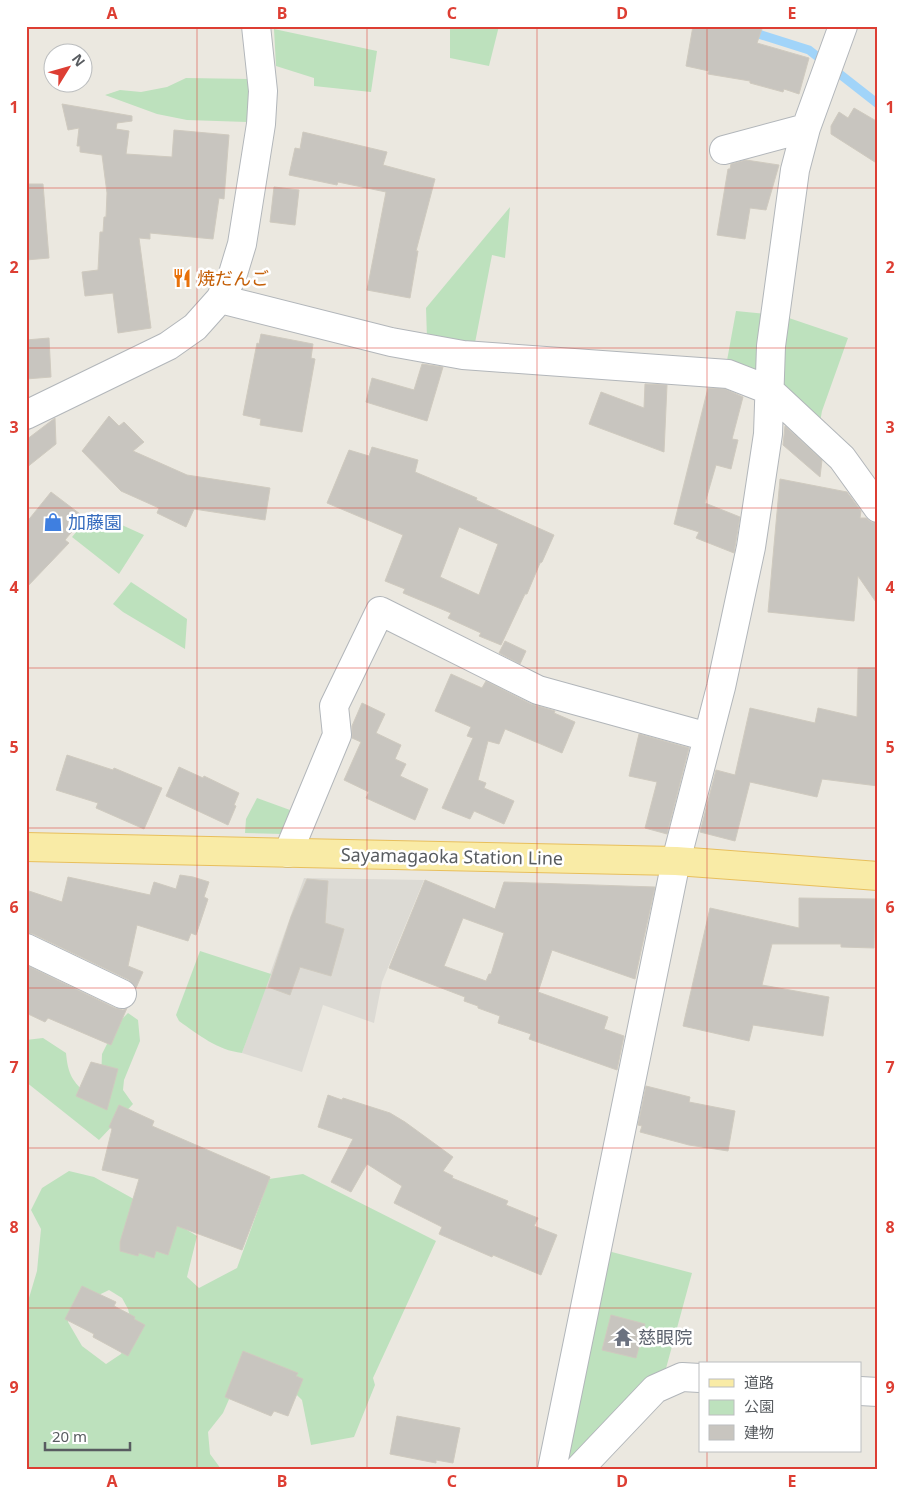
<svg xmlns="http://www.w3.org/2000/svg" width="904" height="1495" viewBox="0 0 904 1495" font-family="'Noto Sans','Noto Sans JP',sans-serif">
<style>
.industrial{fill:#dcdad4}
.green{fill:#bde1bd;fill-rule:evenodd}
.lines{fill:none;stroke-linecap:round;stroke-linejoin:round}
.stream{stroke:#a1d4f9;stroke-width:9}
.building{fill:#c8c5bf;stroke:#cfcabf;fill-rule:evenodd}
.minor-casing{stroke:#b2b6ba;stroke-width:30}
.major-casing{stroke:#e8bf5c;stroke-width:30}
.minor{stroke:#fff;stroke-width:28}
.major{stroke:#f9eba6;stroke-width:28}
.grid{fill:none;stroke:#dd3e33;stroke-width:1;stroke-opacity:0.55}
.labels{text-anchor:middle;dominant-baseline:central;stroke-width:5;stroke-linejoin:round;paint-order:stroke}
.food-label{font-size:18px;fill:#c56008;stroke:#fff;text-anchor:start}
.shop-label{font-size:18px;fill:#366cbe;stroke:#fff;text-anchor:start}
.street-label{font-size:18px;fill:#585c60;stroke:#fff}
.worship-label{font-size:18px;fill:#5b616d;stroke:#fff;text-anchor:start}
.neatline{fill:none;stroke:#dd3e33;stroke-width:2}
.grid-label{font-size:16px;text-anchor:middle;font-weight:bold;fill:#dd3e33}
</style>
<rect width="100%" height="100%" fill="#ebe8e0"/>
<path class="industrial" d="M304 878 424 880 382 982 374 1023 323 1005 302 1072 242 1053Z"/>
<path class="green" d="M450 26H499L489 66 450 58Z
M274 29 377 51 371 92 314 86V78L276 66Z
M186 78 251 79 247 122 187 120 157 114 105 95 120 90 141 92 167 87Z
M510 207 505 258 492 255 474 348 427 338 426 308Z
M736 311 766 314 760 371 726 366Z
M783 316 848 338 822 411 820 422 780 389Z
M93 512 144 535 119 574 72 537Z
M131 582 187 619 185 649 123 612 113 604Z
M257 798 301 814 282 834 245 833 246 819Z
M200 951 271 974 242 1053C217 1050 199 1035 179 1021L176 1015Z
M128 1013 138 1020 140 1041 124 1080 123 1090 133 1104 99 1140 26 1082V1040L43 1038 66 1053C68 1073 71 1079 85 1093L101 1080 102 1054 117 1024Z
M69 1171 94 1177 159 1213 197 1236 187 1277 199 1288 237 1268 269 1179 303 1174 436 1241 373 1378 375 1385 354 1437 311 1445 302 1400 263 1362 244 1365 223 1413 208 1432 210 1454 221 1469H26V1308L37 1271 41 1229 31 1210 42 1188ZM109 1290 122 1298 128 1309 133 1329 121 1354 106 1364 82 1346 68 1322 72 1308Z
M608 1251 692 1273 665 1372 572 1468 562 1465Z"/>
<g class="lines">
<path class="stream" d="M749 31 809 50 878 104"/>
</g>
<path class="building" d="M693 26H763L757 43 809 58 799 94 784 89 783 92 750 83V81L708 74 709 71 686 66Z
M62 104 132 116V121L117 123 116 129 129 131 126 154 172 157 174 130 229 135 224 199 219 198 213 239 150 233V239L139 238 151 328 118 333 113 293 85 296 82 272 98 270 100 232H103L104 217H106L107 193 102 155 80 152V146H77L79 128 68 130Z
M854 108 878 122V164L831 134V126L839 112 848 118Z
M303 132 387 152 383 165 435 179 416 251H418L410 298 367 290 386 192 338 182 337 185 289 175 295 148 300 149Z
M746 160 779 165 766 210 750 208 745 239 717 235 728 169H730L731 164Z
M26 184H43L49 258 26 260Z
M274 187 299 190 295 225 270 222Z
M261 334 313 344 311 358 315 359 302 432 260 425 261 419 243 415 257 343 259 344Z
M49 338 51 377 26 379V340Z
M422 364 443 367 427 421 366 402 372 378 414 390Z
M645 384 667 385 664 452 589 424 601 392 644 408Z
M708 388 725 389 743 397 732 439 738 440 731 469 716 465 705 503 740 517 734 553 696 538 699 532 674 524Z
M109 416 119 426 124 422 144 442 133 451 187 475 270 488 265 520 194 509 186 527 157 513 159 508 121 491 82 451Z
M55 418 56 444 26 468V440Z
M785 426 822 460 820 477 783 445Z
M372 447 418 460 415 472 477 498 476 500 554 535 542 562 540 563 527 594H525L501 645 479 636 481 633 448 618 451 613 403 593 405 589 385 581 403 535 327 503 349 450 369 456ZM459 527 498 544 479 595 440 577Z
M780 479 847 492 861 511 860 518H866L871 522 878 523V605L858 576 854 621 768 612Z
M51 492 84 517 65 540 69 543 26 588V523Z
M505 641 526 651 520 664 499 653Z
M858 668H878V786L822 779 817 797 750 782 735 841 700 832 716 770 735 775 750 708 815 723 818 708 857 717Z
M451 674 482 688 486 681 531 704 555 711 554 713 575 722 562 753 505 729 499 744 488 741 478 780 486 783 484 788 514 801 504 824 474 811 470 819 442 808 473 738 467 736 471 727 435 711Z
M362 703 385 714 376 733 401 745 395 759 406 764 400 776 428 789 415 820 366 798 369 792 344 780 361 742 352 738V726Z
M639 734 689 748 667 834 645 828 657 782 629 776Z
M67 755 113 770 114 768 162 788 144 829 96 808 98 803 56 790Z
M179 767 203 778 204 776 239 793 234 805 236 806 228 825 166 796Z
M180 875 193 877 209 882 204 897 208 899 196 935 191 933 188 941 137 925 128 966 143 972 136 988 129 980 33 934 26 933V890L62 902 68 877 150 895 154 882 176 889Z
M307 879 328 881 325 923 344 929 331 976 300 967 290 995 268 987 291 917Z
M425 880 495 909 504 882 655 887 635 979 552 950 538 992 608 1017 604 1029 624 1036 617 1070 529 1039 531 1034 498 1023 500 1016 478 1008V1006L464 1001 465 997 389 968ZM463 918 504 933 491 974H489L486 981 444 966Z
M799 898 875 899 874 948 841 947V944H772L762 985 829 997 823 1036 753 1025 749 1041 683 1026 710 908 799 928Z
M26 965 115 1008 123 1010 127 1008 111 1045 48 1018 45 1022 26 1013Z
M91 1062 118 1069 107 1110 76 1096Z
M646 1086 690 1097 689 1102 735 1111 728 1151 689 1145 640 1132 642 1126 638 1125Z
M328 1095 342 1100 343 1098 390 1113 405 1122 453 1157 443 1171 453 1176 452 1178 508 1201 506 1205 538 1218 534 1226 557 1235 541 1275 493 1255 492 1257 439 1234 442 1227 394 1203 402 1186 367 1164 351 1192 331 1182 353 1139 318 1127Z
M119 1105 154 1121 152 1126 270 1177 242 1250 177 1226 168 1255 156 1251 154 1258 139 1253 138 1256 120 1251V1242L139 1179 102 1170 112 1129 109 1127Z
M82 1286 116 1302 114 1306 135 1317 134 1319 145 1325 128 1356 93 1337 94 1334 65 1319Z
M611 1315 645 1324 636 1358 602 1350Z
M243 1351 298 1373 296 1376 303 1379 288 1416 274 1411 271 1416 225 1397Z
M397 1416 460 1428 453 1463 436 1460V1463L390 1454Z"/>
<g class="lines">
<g class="minor-casing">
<path id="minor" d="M724 150 806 128
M220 299 391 342 463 355 728 374 769 390 842 458 878 508
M26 415 168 346 195 327 220 299 232 277 242 244 261 124 263 91 256 26
M288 853 337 735 334 706 380 611 538 690 708 737
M26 948 122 994
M860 1391 878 1392
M552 1469 676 861 721 687 751 547 768 434 771 346 795 170 806 128 843 26
M579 1469 655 1389 682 1377 700 1378"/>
</g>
<g class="major-casing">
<path id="major" d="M26 847 676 861 878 876"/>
</g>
<use href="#minor" class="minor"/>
<use href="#major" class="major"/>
</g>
<path class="grid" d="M197 26V1469M367 26V1469M537 26V1469M707 26V1364M26 188H878M26 348H878M26 508H878M26 668H878M26 828H878M26 988H878M26 1148H878M26 1308H878M707 1451V1469"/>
<defs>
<g id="restaurant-bare" transform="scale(1.5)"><path d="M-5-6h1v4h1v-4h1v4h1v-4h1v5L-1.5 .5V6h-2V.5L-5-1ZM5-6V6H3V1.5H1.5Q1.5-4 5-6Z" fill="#e8710a" stroke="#fff" stroke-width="2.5" paint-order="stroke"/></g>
<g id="shop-bare" transform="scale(1.5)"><path d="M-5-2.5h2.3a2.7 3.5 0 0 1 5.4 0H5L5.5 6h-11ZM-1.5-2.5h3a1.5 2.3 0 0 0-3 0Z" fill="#3f7fe0" stroke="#fff" stroke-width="2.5" paint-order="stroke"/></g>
<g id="temple-bare" transform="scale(1.5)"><path d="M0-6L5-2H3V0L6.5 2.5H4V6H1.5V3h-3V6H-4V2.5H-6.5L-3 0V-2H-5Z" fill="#6b7280" stroke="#fff" stroke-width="2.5" paint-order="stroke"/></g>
</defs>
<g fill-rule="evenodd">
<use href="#restaurant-bare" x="182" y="278"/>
<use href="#shop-bare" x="53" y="522"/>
<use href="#temple-bare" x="623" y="1337"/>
</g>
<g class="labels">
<g class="food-label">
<text x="197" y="278">焼だんご</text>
</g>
<g class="shop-label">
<text x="68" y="522">加藤園</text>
</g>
<g class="street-label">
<text transform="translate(452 856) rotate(1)">Sayamagaoka Station Line</text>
</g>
<g class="worship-label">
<text x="638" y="1337">慈眼院</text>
</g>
</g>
<rect width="904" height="1495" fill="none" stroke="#ffffff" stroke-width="55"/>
<rect x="699" y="1362" width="162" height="90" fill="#ffffff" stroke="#bcbebf"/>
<rect x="709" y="1379" width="25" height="8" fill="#f9eba6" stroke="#bcbebf"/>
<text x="744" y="1388" font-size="15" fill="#585c60">道路</text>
<rect x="709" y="1400" width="25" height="15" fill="#bde1bd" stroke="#bcbebf"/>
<text x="744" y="1412" font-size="15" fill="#585c60">公園</text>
<rect x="709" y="1425" width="25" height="15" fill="#c8c5bf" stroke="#bcbebf"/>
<text x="744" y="1438" font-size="15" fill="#585c60">建物</text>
<g transform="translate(68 68) rotate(53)"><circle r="24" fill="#ffffff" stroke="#bcbebf"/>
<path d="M0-4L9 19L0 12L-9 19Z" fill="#dd3e33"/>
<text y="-8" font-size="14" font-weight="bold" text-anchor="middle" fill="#585c60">N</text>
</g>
<path d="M45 1442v8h85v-8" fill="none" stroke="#585c60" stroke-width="2.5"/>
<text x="52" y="1442" font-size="15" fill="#585c60" stroke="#ffffff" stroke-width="4" paint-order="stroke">20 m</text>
<rect x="28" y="28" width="848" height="1440" class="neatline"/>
<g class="grid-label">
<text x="112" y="19">A</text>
<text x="282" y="19">B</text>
<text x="452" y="19">C</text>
<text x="622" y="19">D</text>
<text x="792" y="19">E</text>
<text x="14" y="113">1</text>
<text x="890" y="113">1</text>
<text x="14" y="273">2</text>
<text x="890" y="273">2</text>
<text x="14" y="433">3</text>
<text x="890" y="433">3</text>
<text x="14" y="593">4</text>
<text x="890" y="593">4</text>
<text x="14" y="753">5</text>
<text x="890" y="753">5</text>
<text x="14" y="913">6</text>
<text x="890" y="913">6</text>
<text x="14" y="1073">7</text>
<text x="890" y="1073">7</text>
<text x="14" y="1233">8</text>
<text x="890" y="1233">8</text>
<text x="14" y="1393">9</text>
<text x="890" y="1393">9</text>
<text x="112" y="1487">A</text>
<text x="282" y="1487">B</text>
<text x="452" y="1487">C</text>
<text x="622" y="1487">D</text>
<text x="792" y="1487">E</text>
</g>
</svg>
